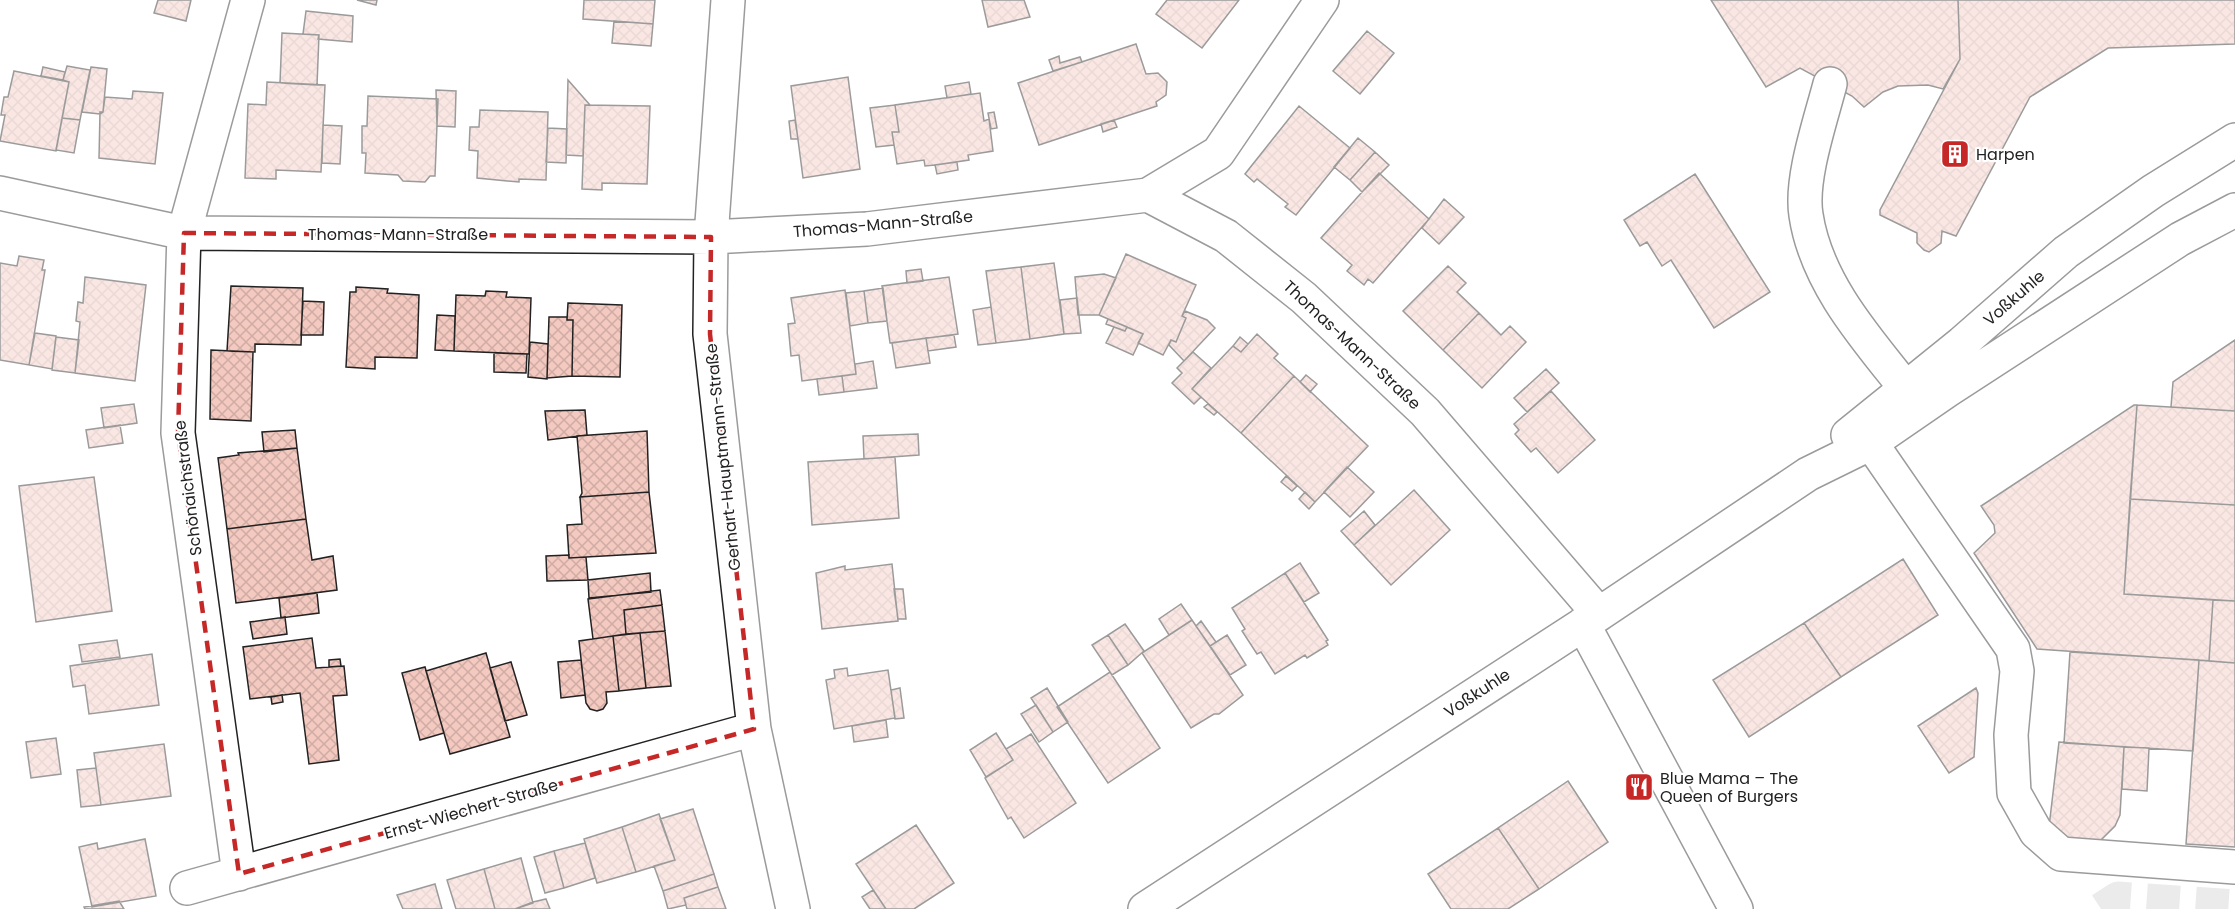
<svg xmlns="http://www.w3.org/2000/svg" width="2235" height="909" viewBox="0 0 2235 909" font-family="Poppins,sans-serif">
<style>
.building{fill:url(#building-cross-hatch);stroke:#222;stroke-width:1.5}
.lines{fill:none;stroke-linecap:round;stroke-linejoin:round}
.minor-tunnel{stroke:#d3d3d3;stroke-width:33;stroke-dasharray:33 16;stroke-linecap:butt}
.minor-casing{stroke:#222;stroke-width:36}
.minor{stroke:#fff;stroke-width:33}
.marked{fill:none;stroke:#c62828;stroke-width:4.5;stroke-dasharray:12 8;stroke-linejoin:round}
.labels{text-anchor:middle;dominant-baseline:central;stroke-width:4.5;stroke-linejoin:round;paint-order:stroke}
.poi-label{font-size:16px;fill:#222;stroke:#fff;text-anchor:start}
.street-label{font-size:16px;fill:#222;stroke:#fff}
</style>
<defs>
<pattern id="building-cross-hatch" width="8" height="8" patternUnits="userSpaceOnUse" patternTransform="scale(1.5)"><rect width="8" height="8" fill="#f3c9c0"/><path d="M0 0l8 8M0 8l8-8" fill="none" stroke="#d0aca5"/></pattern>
</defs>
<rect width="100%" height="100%" fill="#fff"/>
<path class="building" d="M158 0H191L186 21 154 13Z
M357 0H377L376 5Z
M584 0H655L653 24 583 19Z
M982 0H1024L1030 17 988 27Z
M1167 0H1239L1202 48 1156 14Z
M1711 0H1958L1960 59 1943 89 1928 85 1898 86 1883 92 1864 107 1852 96 1800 68 1766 87Z
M1958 0H2235V44L2108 48 2030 97 1956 236 1942 231 1941 243 1929 252 1924 250 1917 243V233L1880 215V210L1960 59Z
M306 11 353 16 352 42 318 39 319 35 303 34Z
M614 21 653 24 651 46 612 43Z
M1367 31 1394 53 1360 94 1333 71Z
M282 33 319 35 317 85 280 83Z
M1136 44 1146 74 1158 73 1167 82 1166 95 1156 102 1157 106 1039 145 1018 83Z
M1059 56 1060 63 1080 57 1082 62 1053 71 1049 60Z
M67 66 90 70 80 120 62 118 69 82 63 80Z
M43 67 65 72 63 80 41 76Z
M91 67 107 69 103 112 100 114 82 112Z
M14 71 69 82 56 151 0 141 5 115H1L4 97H8Z
M848 77 860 169 803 178 791 86Z
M568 80 590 105H585L583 156 566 155Z
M267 82 325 85 321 172 276 170V179L245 178 248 104 266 105Z
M969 82 971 94 947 98 945 86Z
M436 90 456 91 455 127 437 126Z
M133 91 163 93 155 164 99 158 100 112H103L105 97 132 99Z
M980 93 984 121 989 119 993 151 968 155 969 160 935 165 925 166 924 160 897 164 892 132H899L895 105Z
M368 96 438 99 435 176H430L425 182 403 181 398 175 365 173 366 153H362V126H367Z
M585 105 650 106 647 184 602 183V190L582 189Z
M895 105 899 132H892L894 145 876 147 870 108Z
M1299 106 1350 148 1296 215 1285 207 1288 204 1257 179 1254 182 1245 174Z
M480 110 548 112 546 180 519 179V182L477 178 478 151 469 150 470 127H479Z
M994 112 997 128 991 129 988 113Z
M62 118 80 120 74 153 56 150Z
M795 120 798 139H791L789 121Z
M1114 120 1117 127 1103 132 1101 124Z
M323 125 342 126 340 164 322 163Z
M548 128 567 129 566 163 546 162Z
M1358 138 1375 152 1350 180 1334 167Z
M1375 152 1389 165 1362 192 1350 180Z
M957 162 958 170 937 174 935 165Z
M1379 173 1429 219 1373 283 1368 279 1364 285 1347 271 1352 265 1321 238Z
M1695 174 1770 292 1714 328 1671 260 1662 266 1647 242 1640 246 1624 220Z
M1444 199 1464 217 1439 244 1422 228Z
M1126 254 1196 285 1182 316 1186 318 1176 342 1171 340 1163 355 1138 343 1143 334 1099 315Z
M19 256 44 260 42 270H45L29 365 0 360V263L17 266Z
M1054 263 1064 334 1030 339 1021 267Z
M1448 266 1466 283 1457 292 1479 313 1443 350 1403 311Z
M1021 267 1030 339 996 343 986 271Z
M921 269 923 281 907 283 906 271Z
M1104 274 1116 278 1099 315H1078L1075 277Z
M85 277 146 285 135 381 75 373 80 322 76 321 78 302 83 303Z
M949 277 958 334 890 343 882 286Z
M231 286 303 288 301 345 255 344V352L227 351Z
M356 287 388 289 387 293 419 295 417 358 375 357V369L346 367 350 292H356Z
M883 288 887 321 868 323 864 291Z
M845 290 856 374 802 381 799 355 791 356 788 324 795 323 791 298Z
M486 291 507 292 506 297 531 298 529 354 454 351 456 295 485 296Z
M864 291 868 323 850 326 846 293Z
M1077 298 1081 333 1064 334 1060 300Z
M303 301 324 302 323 335H301Z
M568 303 622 305 620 377 572 376 573 320H567Z
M991 307 996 343 978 345 973 310Z
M1185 311 1207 320 1215 328 1184 361 1169 345 1171 340 1176 342 1186 318 1182 316Z
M1479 313 1501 335 1510 326 1526 342 1482 388 1443 350Z
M437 315 455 316 454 351 435 350Z
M549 317H567V320H573L572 376 547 378Z
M1108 319 1127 327 1125 331 1106 324Z
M1114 327 1125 331 1127 327 1143 334 1133 355 1106 343Z
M35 333 56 336 52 369 29 365Z
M1257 334 1278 354 1274 358 1294 376 1241 433 1192 389 1233 346 1241 352Z
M954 335 956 347 928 351 926 338Z
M56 337 79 340 75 373 52 370Z
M1240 337 1248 344 1241 352 1233 346Z
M926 338 930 363 896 368 892 343Z
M2235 340V411L2171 407 2173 382Z
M530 342 548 344 547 379 528 377Z
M211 350 253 352 251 421 210 419Z
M1193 352 1211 368 1192 389 1201 397 1194 404 1172 383 1182 373 1177 368Z
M494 353 527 354 526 373 494 372Z
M873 361 877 388 844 392 842 376 856 374 855 364Z
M1546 369 1559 383 1527 412 1514 398Z
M1306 375 1317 384 1310 392 1300 382Z
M842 376 844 392 819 395 817 379Z
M1294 376 1368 446 1315 502 1241 433Z
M1551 391 1595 440 1558 473 1536 448 1531 452 1515 434 1519 430 1514 424Z
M134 404 137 423 104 428 101 408Z
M1208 404 1217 412 1214 415 1204 407Z
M2134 405H2137L2124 594 2213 600 2209 661 2037 649 1974 553 1995 533 1994 525 1981 506Z
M2137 405 2235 411V505L2130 499Z
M585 410 587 435 548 440 545 411Z
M120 425 123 443 89 448 86 430Z
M295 430 297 448 264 452 262 432Z
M647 431 649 492 580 497 582 493 577 436Z
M918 434 919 455 864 459 863 436Z
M297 448 306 519 227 529 218 458 239 455 238 453Z
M895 457 899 518 812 525 808 462Z
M1347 467 1374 492 1350 517 1324 492Z
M1286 476 1297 486 1292 491 1281 482Z
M94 477 112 611 36 622 19 486Z
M1414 490 1450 530 1391 585 1354 545Z
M649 492 656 553 569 558 567 525 582 524 580 497Z
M1305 492 1315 502 1309 509 1299 499Z
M2130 499 2235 505V601L2124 594Z
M1364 511 1375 525 1354 545 1341 531Z
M306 519 312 560 333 556 337 590 236 603 227 529Z
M569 555V558L586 557 588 580 547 581 546 556Z
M1903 559 1938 615 1841 677 1804 623Z
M1300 563 1319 593 1304 602 1285 573Z
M892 564 898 621 822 629 816 573 845 566V570Z
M650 573 651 592 589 598 588 580Z
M1285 573 1328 640 1326 641 1328 645 1307 658 1305 655 1275 674 1261 652 1257 654 1242 631 1245 629 1232 608Z
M894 589H903L906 619H898Z
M660 590 662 605 624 610 626 634 593 639 588 599Z
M317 593 319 613 281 618 279 598Z
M2213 600 2235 601V663L2209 661Z
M1181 604 1192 620 1169 635 1159 619Z
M662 605 665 631 626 634 624 610Z
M285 617 287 634 253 639 250 622Z
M1192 620 1243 695 1219 714H1214L1191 728 1142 653Z
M1201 621 1216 642 1210 646 1196 626Z
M1804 623 1841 677 1749 737 1713 680Z
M1125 624 1144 651 1128 665 1108 635Z
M665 631 671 686 646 688 640 633Z
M640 633 646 688 619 691 613 636Z
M1108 635 1128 665 1112 675 1092 645Z
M1227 635 1246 665 1230 675 1210 646Z
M613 636 619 691 606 692 607 703 603 709 597 711 590 709 586 703 579 641Z
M312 638 316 668 344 666 347 695 333 696 339 760 309 764 300 693 250 699 243 647Z
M117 640 120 657 82 662 79 645Z
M2070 652 2199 660 2193 751 2064 743Z
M486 653 510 737 450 754 426 671Z
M152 654 159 705 89 714 85 685 73 687 70 666Z
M340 659 341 666 329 667V660Z
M581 660 585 695 561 698 558 662Z
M2199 660 2235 663V847L2186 844Z
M511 662 527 715 505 721 490 668Z
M425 667 444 733 420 740 402 673Z
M847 668 848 676 888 670 895 718 834 729 826 680 835 678 834 670Z
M1110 672 1160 748 1108 783 1057 707Z
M900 688 904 718 895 719 891 690Z
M1047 688 1068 722 1053 732 1031 698Z
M1976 688 1978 693 1974 757 1949 773 1918 726Z
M282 695 283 702 272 704 271 697Z
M1036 705 1053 732 1039 742 1021 714Z
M886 720 888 737 854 742 852 726Z
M996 733 1013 760 986 777 970 750Z
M1031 734 1076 803 1024 838 1011 817 1008 819 985 778 1013 760 1006 749Z
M56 738 61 774 31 778 26 742Z
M2059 742 2124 747 2120 815 2115 826 2099 842 2057 837 2049 827Z
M164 744 171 796 101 805 94 753Z
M2124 747 2149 748 2147 791 2122 789Z
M96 768 101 805 81 807 77 770Z
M1568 781 1608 842 1539 889 1498 828Z
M693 809 714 874 663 891 654 866 675 860 660 819Z
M659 814 675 860 636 872 622 827Z
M916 825 954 883 914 909H886L856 864Z
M622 827 636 872 597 883 584 839Z
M1498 828 1539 889 1508 909H1451L1428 874Z
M145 839 156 896 92 907 79 847 97 843 98 849Z
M585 843 595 878 564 888 554 851Z
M554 851 564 888 545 893 534 857Z
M521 858 533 903 515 909H495L484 869Z
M484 869 495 909H456L447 880Z
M714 874 718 887 684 898 686 905 668 909 663 891Z
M435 884 442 909H403L397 895Z
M718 887 726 909H687L684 898Z
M873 890 886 909H870L862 897Z
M546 899 550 909H515L533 902Z
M119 901 124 909H85L84 907Z"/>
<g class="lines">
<path class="minor-tunnel" d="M2101 909 2118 898 2235 906"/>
<g class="minor-casing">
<path id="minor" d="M728 0 711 237 710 334 754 729 793 909
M1830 84C1821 119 1800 179 1806 215 1817 289 1876 349 1920 406
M0 193 184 233 711 237 867 229 1148 195 1226 236 1304 298 1425 412 1599 614
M1148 195 1218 153 1322 0
M1848 435 1962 343 2066 252 2153 191 2235 140
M1871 443 2013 649 2017 671 2011 735 2014 793 2036 832 2061 854 2235 867
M1583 624 1736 909
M239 874 178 433 184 233 248 0
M187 888 754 729
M1145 909 1599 614 1808 474 1871 443 1948 390 2180 239 2235 210"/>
</g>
<use href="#minor" class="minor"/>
</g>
<path d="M0 0H2235V909H0ZM184 233 711 237 710 334 754 729 239 874 178 433Z" fill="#fff" fill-opacity=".55" fill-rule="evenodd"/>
<path class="marked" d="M184 233 711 237 710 334 754 729 239 874 178 433Z"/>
<defs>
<g id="building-square" transform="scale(1.5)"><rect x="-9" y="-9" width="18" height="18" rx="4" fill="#c62828" stroke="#fff"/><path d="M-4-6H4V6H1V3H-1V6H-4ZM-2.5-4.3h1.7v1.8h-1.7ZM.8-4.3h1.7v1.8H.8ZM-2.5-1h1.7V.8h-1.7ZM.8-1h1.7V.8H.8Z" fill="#fff"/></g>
<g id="restaurant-square" transform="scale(1.5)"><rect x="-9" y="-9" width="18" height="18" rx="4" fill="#c62828" stroke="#fff"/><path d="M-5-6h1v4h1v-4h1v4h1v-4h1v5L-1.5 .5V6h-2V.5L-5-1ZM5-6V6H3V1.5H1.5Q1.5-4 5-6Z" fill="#fff"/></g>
</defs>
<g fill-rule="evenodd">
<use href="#building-square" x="1955" y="154"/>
<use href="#restaurant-square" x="1639" y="787"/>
</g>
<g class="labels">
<g class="poi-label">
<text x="1976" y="154">Harpen</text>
<text x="1660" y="778">Blue Mama – The<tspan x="1660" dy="18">Queen of Burgers</tspan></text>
</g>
<g class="street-label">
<text transform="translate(883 224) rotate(-5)">Thomas-Mann-Straße</text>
<text x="398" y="234">Thomas-Mann-Straße</text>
<text transform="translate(2014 298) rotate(-41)">Voßkuhle</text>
<text transform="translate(1352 345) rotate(43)">Thomas-Mann-Straße</text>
<text transform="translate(723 457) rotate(-96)">Gerhart-Hauptmann-Straße</text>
<text transform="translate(188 488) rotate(-97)">Schönaichstraße</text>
<text transform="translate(1477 693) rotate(-33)">Voßkuhle</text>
<text transform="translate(471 809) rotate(-16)">Ernst-Wiechert-Straße</text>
</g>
</g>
</svg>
